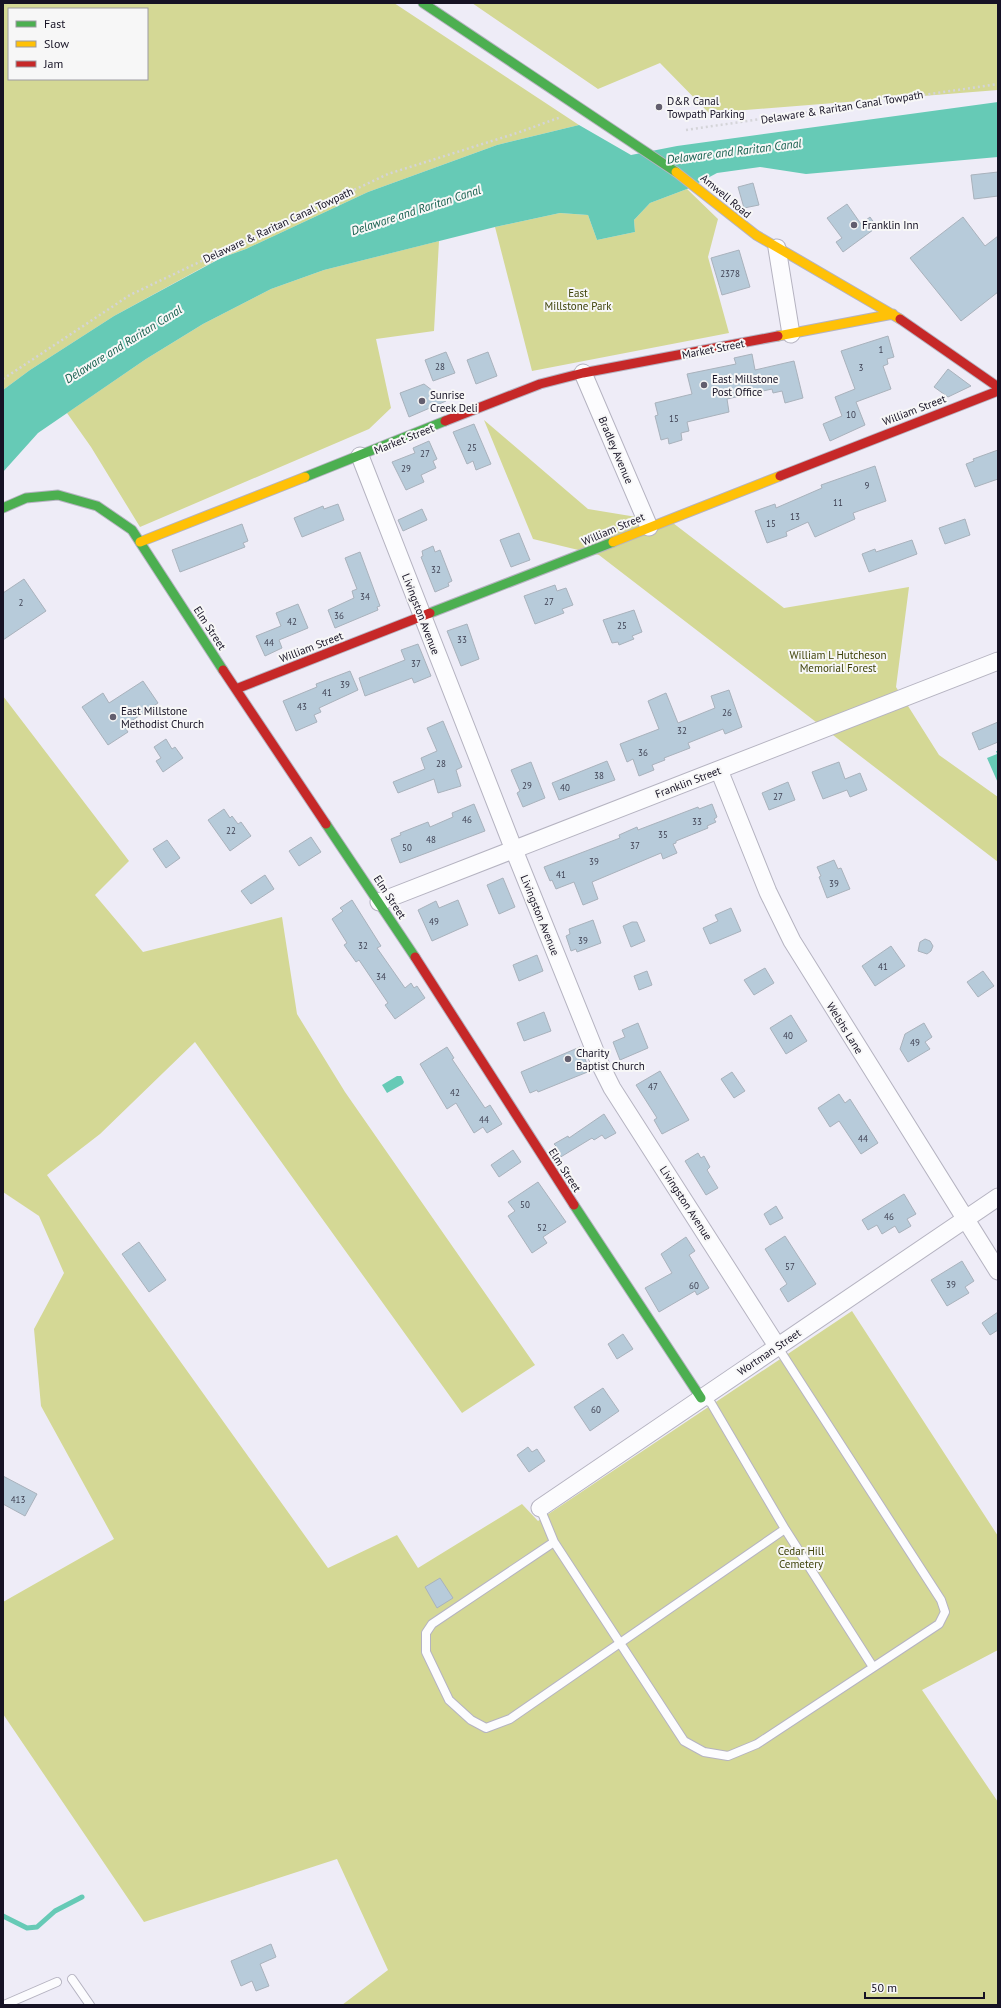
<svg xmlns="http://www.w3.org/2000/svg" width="1001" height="2008" viewBox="0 0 1001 2008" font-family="'PT Sans',sans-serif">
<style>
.green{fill:#d4d895;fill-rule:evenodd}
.water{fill:#66cab6}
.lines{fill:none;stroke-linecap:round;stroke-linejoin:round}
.stream{stroke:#66cab6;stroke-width:5}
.building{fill:#b7cbda;stroke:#a9b2bc}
.lane-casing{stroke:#b5b3c1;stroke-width:10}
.street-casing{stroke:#b5b3c1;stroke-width:19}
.fast-casing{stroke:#b5b3c1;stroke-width:11}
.slow-casing{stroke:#b5b3c1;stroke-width:11}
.jam-casing{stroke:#b5b3c1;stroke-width:11}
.path{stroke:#d4d4d8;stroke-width:2.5;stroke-dasharray:2 3;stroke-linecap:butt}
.lane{stroke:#fcfcfe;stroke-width:8}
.street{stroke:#fcfcfe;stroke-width:17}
.fast{stroke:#4caf50;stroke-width:9}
.slow{stroke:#ffc107;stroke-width:9}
.jam{stroke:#c62828;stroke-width:9}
.poi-dot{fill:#625e6e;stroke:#f7f7f7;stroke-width:1.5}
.labels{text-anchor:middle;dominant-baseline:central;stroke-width:4;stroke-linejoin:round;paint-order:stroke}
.number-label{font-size:9px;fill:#3e4052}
.poi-label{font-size:11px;fill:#161224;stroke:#f7f7f7;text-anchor:start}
.street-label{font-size:11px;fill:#161224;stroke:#f7f7f7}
.park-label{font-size:11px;fill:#3e4209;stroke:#f7f7f7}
.water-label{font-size:12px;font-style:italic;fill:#18604f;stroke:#f7f7f7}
</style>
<rect width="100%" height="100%" fill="#eeecf7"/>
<path class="green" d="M3 3H394L579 125 497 145 368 192 246 249 220 258 114 316 30 370 3 390ZM9 9H147V79H9Z
M472 3H998V90L709 113 660 63 598 89Z
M687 189 718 219 708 257 729 333 532 371 495 227 560 213 588 215 597 240 635 232 634 220 650 203Z
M439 241 434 331 376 339 391 408 369 429 140 527 91 447 67 413 146 359 203 324 271 289 324 270Z
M484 420 588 509 673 523 784 608 909 587 896 687 939 755 998 797V862L599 555 533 539Z
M3 696 129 861 95 895 143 952 282 917 297 1014 345 1092 535 1365 462 1413 195 1042 100 1134 47 1175 328 1568 397 1535 418 1568 522 1504 538 1521 852 1311 998 1536V1650L922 1690 998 1802V2005H342L388 1970 337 1859 144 1922 3 1714V1602L114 1539 41 1406 34 1329 64 1273 39 1216 3 1192Z"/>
<path class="water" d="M998 102V157L806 174 760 167 717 173 687 189 650 203 634 220 635 232 597 240 588 215 560 213 495 227 324 270 271 289 203 324 146 359 38 433 3 472V390L30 370 114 316 221 258 246 249 368 192 497 145 579 125 631 155 677 146Z
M996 751H998V783L987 758 997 754Z
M397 1076H401L404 1082 403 1084 387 1093 382 1085Z"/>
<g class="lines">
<path class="stream" d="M3 1916 27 1928 37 1927 55 1911 82 1897"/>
</g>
<path class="building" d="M998 172V196L974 199 971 175Z
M753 183 759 205 744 208 738 187Z
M847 204 861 224 870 217 877 227 843 252 836 242 842 238 827 218Z
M963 217 985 246 998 236V292L961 321 910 258Z
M739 250 750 287 722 295 711 258Z
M888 336 894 357 887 359 888 364 883 366 891 389 856 402 865 425 830 441 823 424 842 416 835 397 855 389 841 351Z
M446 352 455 373 433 381 425 360Z
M488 352 497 376 476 384 467 360Z
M752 354 755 370 794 361 803 398 785 403 782 391 773 393 772 389 727 399 729 412 687 422 689 431 681 433 682 440 669 444 668 438 661 440 655 416 658 415 655 403 692 394 687 374 736 364 734 358Z
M948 369 971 386 948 397 934 387Z
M424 384 446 401 409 417 400 393Z
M474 424 491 464 476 470 473 461 467 464 453 432Z
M429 441 437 459 433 461 436 468 421 475 424 482 406 490 392 462 415 453 413 448Z
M998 450V479L975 487 966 464 974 461 973 459Z
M875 466 886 501 853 513 855 519 815 537 808 522 786 532 787 536 767 543 755 511 775 504 776 508 822 488 821 485Z
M338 504 344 520 302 537 294 518 323 506 324 509Z
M422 509 427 520 403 531 398 520Z
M965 519 970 535 945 544 939 528Z
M242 524 248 541 243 543 245 547 180 572 172 550Z
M519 533 530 560 511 567 500 540Z
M912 540 917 554 869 572 862 554 875 549 876 552Z
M433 546 435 552 440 550 452 581 448 583 449 586 435 592 421 557 423 556 422 551Z
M360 552 380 606 377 607 378 610 335 628 328 610 354 598 352 591 357 589 345 558Z
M24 579 46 611 3 640V593Z
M555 585 557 591 566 588 573 605 562 609 564 613 535 624 524 596Z
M298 604 308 628 279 640 282 648 265 656 256 636 281 626 276 613Z
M634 610 642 632 632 636 634 639 619 645 618 642 612 643 603 620Z
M467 624 479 659 461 666 447 631Z
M418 644 431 676 414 683 412 678 365 696 359 678 405 660 401 650Z
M350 671 358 690 319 708 321 712 314 715 317 722 296 731 283 701 317 687 316 684Z
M143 681 158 703 124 726 128 732 108 745 82 707 103 693 109 703Z
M729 690 742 727 725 734 723 729 688 743 690 748 664 758 665 760 652 765 654 770 639 776 633 759 627 762 620 744 659 729 648 701 666 693 678 723 715 708 711 696Z
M443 721 462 767 456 770 461 786 438 793 434 779 398 793 393 782 425 769 421 758 437 751 427 728Z
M998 722V742L979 750 972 733Z
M166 739 172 749 175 747 183 758 163 772 156 761 161 758 154 747Z
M607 761 615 780 559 800 552 783Z
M531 762 545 798 523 807 517 793 520 791 511 770Z
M839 762 845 779 860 773 867 790 850 797 847 790 823 799 812 772Z
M788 782 795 800 769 810 762 793Z
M474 804 485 831 400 863 391 839 401 835 400 833 428 822 430 827 453 817 452 813Z
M712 804 717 817 714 819 716 822 707 826 708 828 676 841V843L673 844 677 853 663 859 661 853 592 882 598 899 583 905 574 882 556 889 552 880 550 881 544 867 620 838 619 835 637 827 638 830 698 807 699 809Z
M224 809 230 818 232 816 238 824 241 822 251 836 230 851 208 820Z
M311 837 321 852 299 866 289 851Z
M167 840 180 858 166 868 153 849Z
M834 860 838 869 841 868 850 889 827 898 819 877 821 876 817 867Z
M265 875 274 889 251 904 241 891Z
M503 878 515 907 499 914 487 885Z
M352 900 381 946 377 948 405 988 411 983 414 988 417 986 425 998 395 1019 385 1005 388 1003 359 960 356 962 344 945 347 943 332 919 343 911 340 908Z
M458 900 468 925 432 941 418 910 436 901 439 908Z
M731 908 741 931 710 944 703 928 718 921 715 915Z
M593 920 601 943 577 952 576 949 571 951 566 936 570 934 569 929Z
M632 922H637L645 941 631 947 623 926Z
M925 939 930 941 933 946 931 951 927 954 918 951 920 942Z
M891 946 905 966 875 986 862 966Z
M537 955 543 971 519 981 513 965Z
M765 968 774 983 754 995 744 980Z
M647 971 652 985 639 990 634 976Z
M983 971 994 986 978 997 967 982Z
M544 1012 551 1031 524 1041 517 1023Z
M791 1015 807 1041 786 1054 770 1028Z
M638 1023 648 1048 620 1060 613 1042 625 1037 622 1030Z
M924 1023 932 1037 925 1042 930 1049 908 1062 900 1049 905 1034Z
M447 1047 454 1058 452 1059 485 1108 490 1105 502 1124 487 1133 483 1127 474 1133 456 1103 447 1109 420 1064Z
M580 1047 590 1071 538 1092 537 1090 530 1093 521 1072Z
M660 1071 689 1120 662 1134 654 1120 657 1118 636 1085Z
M732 1072 745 1091 734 1098 721 1079Z
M839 1094 845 1103 850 1099 878 1143 861 1154 839 1121 830 1127 818 1108Z
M604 1114 616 1133 605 1139 602 1135 594 1140 592 1138 559 1158 553 1148 556 1146 554 1144 568 1136 569 1138Z
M513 1150 521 1162 499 1177 491 1165Z
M698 1153 701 1158 704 1156 710 1167 707 1170 718 1188 706 1195 685 1161Z
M538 1182 566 1222 543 1237 547 1243 532 1253 508 1216 515 1211 508 1202Z
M904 1194 916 1214 907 1219 911 1226 899 1233 895 1226 882 1234 877 1225 868 1230 862 1220Z
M776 1206 783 1218 770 1225 764 1214Z
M785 1236 816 1284 788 1302 780 1289 787 1284 765 1249Z
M686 1237 695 1251 689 1255 709 1288 697 1295 695 1291 659 1312 645 1288 672 1273 661 1254Z
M139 1242 166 1280 149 1292 122 1254Z
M962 1261 974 1281 965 1287 969 1293 947 1306 931 1280Z
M998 1312V1330L990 1335 982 1323Z
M623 1334 633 1349 617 1359 608 1344Z
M603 1388 619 1411 590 1431 574 1407Z
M528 1447 532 1452 537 1449 545 1461 529 1472 517 1455Z
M3 1476 37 1494 25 1516 3 1504Z
M440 1578 453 1598 437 1608 425 1587Z
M271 1944 276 1957 260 1964 269 1986 256 1991 252 1981 241 1986 231 1961Z"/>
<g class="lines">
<g class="lane-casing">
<path id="lane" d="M540 1508 554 1542 432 1624 426 1633V1652L449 1700 471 1720 486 1728 510 1719 785 1529 711 1403 702 1398
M785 1529 873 1667
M554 1542 684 1741 704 1752 728 1756 757 1744 939 1624 945 1612 941 1600 777 1346
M72 1979 90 2005
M4 2005 57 1982"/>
</g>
<g class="street-casing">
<path id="street" d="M777 248 791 334
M583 373 649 527
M360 456 514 850 601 1066 612 1088 777 1346
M719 770 768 892 792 941 998 1271
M379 902 998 661
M540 1508 998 1197"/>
</g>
<g class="fast-casing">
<path id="fast" d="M423 3 676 172
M305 477 445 421
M3 508 26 498 58 495 97 506 132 530 223 670
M430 613 613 542
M326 824 415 957
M574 1205 701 1398"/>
</g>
<g class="slow-casing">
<path id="slow" d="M676 172 756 235 900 319
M778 336 893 314
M140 542 305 477
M613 542 780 476"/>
</g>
<g class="jam-casing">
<path id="jam" d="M900 319 998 387
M445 421 540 384 583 373 778 336
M780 476 998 391
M223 670 326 824
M236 689 430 613
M415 957 574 1205"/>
</g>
<path class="path" d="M686 130 998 84
M3 379 130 295 191 266 388 174 517 133 561 117"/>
<use href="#lane" class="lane"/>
<use href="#street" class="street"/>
<use href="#fast" class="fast"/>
<use href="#slow" class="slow"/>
<use href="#jam" class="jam"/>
</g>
<g class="poi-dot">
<circle cx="659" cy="107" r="4"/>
<circle cx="854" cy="225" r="4"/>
<circle cx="704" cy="385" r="4"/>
<circle cx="422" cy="401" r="4"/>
<circle cx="113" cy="717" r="4"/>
<circle cx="568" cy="1059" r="4"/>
</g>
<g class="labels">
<g class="number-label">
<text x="730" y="273">2378</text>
<text x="881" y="349">1</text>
<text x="440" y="366">28</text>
<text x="861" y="367">3</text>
<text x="851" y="414">10</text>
<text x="674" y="418">15</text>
<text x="472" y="447">25</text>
<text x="425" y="453">27</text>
<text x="406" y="468">29</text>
<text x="867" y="485">9</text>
<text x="838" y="502">11</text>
<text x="795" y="516">13</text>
<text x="771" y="523">15</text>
<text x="436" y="569">32</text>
<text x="365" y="596">34</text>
<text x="549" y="601">27</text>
<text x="21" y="602">2</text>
<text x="339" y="615">36</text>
<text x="292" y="621">42</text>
<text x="622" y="625">25</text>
<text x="462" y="639">33</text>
<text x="269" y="642">44</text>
<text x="416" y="663">37</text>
<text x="345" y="684">39</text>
<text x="327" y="692">41</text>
<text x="302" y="706">43</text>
<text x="727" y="712">26</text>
<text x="682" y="730">32</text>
<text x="643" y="752">36</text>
<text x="441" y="763">28</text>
<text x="599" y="775">38</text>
<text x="527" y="785">29</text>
<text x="565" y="787">40</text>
<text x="778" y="796">27</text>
<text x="467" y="819">46</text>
<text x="697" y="821">33</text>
<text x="231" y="830">22</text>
<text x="663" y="834">35</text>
<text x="431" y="839">48</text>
<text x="635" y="845">37</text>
<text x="407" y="847">50</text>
<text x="594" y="861">39</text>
<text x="561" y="874">41</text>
<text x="834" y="883">39</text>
<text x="434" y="921">49</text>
<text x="583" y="940">39</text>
<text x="363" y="945">32</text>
<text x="883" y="966">41</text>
<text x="381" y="976">34</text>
<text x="788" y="1035">40</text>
<text x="915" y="1042">49</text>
<text x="653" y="1086">47</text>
<text x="455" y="1092">42</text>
<text x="484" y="1119">44</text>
<text x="863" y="1138">44</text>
<text x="525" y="1204">50</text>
<text x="889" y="1216">46</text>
<text x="542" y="1227">52</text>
<text x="790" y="1266">57</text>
<text x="951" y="1284">39</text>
<text x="694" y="1285">60</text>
<text x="596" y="1409">60</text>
<text x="18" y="1499">413</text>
</g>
<g class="poi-label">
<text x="667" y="101">D&amp;R Canal<tspan x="667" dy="13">Towpath Parking</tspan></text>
<text x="862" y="225">Franklin Inn</text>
<text x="712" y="379">East Millstone<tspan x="712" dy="13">Post Office</tspan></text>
<text x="430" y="395">Sunrise<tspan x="430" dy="13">Creek Deli</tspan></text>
<text x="121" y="711">East Millstone<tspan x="121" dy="13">Methodist Church</tspan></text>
<text x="576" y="1053">Charity<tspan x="576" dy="13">Baptist Church</tspan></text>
</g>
<g class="street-label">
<text transform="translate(842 107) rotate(-9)">Delaware &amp; Raritan Canal Towpath</text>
<text transform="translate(726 196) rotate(40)">Amwell Road</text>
<text transform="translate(278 225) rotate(-25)">Delaware &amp; Raritan Canal Towpath</text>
<text transform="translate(713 349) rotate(-11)">Market Street</text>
<text transform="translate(914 410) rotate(-21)">William Street</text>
<text transform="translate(404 439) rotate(-22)">Market Street</text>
<text transform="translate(616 450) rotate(67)">Bradley Avenue</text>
<text transform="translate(613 529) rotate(-23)">William Street</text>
<text transform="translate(421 614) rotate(69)">Livingston Avenue</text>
<text transform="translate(210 628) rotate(57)">Elm Street</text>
<text transform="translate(311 647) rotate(-21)">William Street</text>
<text transform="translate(688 782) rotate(-21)">Franklin Street</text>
<text transform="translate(390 897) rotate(57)">Elm Street</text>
<text transform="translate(540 915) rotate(68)">Livingston Avenue</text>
<text transform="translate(845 1028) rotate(58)">Welshs Lane</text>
<text transform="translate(565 1170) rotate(57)">Elm Street</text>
<text transform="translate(686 1203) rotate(57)">Livingston Avenue</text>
<text transform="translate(769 1352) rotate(-34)">Wortman Street</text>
</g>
<g class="park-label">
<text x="578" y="293">East<tspan x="578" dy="13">Millstone Park</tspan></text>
<text x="838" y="655">William L Hutcheson<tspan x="838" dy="13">Memorial Forest</tspan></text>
<text x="801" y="1551">Cedar Hill<tspan x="801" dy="13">Cemetery</tspan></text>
</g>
<g class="water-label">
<text transform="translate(734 151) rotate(-7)">Delaware and Raritan Canal</text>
<text transform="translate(416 210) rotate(-18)">Delaware and Raritan Canal</text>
<text transform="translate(123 344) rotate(-32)">Delaware and Raritan Canal</text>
</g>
</g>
<rect width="1001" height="2008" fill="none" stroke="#161224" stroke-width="8"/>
<rect x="8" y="8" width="140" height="72" fill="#f7f7f7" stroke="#9d9ba3"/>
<rect x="16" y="21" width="20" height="6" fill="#4caf50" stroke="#9d9ba3"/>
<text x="44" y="28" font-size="12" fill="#161224">Fast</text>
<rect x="16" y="41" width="20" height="6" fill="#ffc107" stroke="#9d9ba3"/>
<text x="44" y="48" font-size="12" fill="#161224">Slow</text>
<rect x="16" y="61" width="20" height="6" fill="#c62828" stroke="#9d9ba3"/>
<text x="44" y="68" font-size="12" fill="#161224">Jam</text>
<path d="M865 1992v6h119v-6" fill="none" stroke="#161224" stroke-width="2"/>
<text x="871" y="1992" font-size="12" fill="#161224" stroke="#f7f7f7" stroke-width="3" paint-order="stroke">50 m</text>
</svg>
